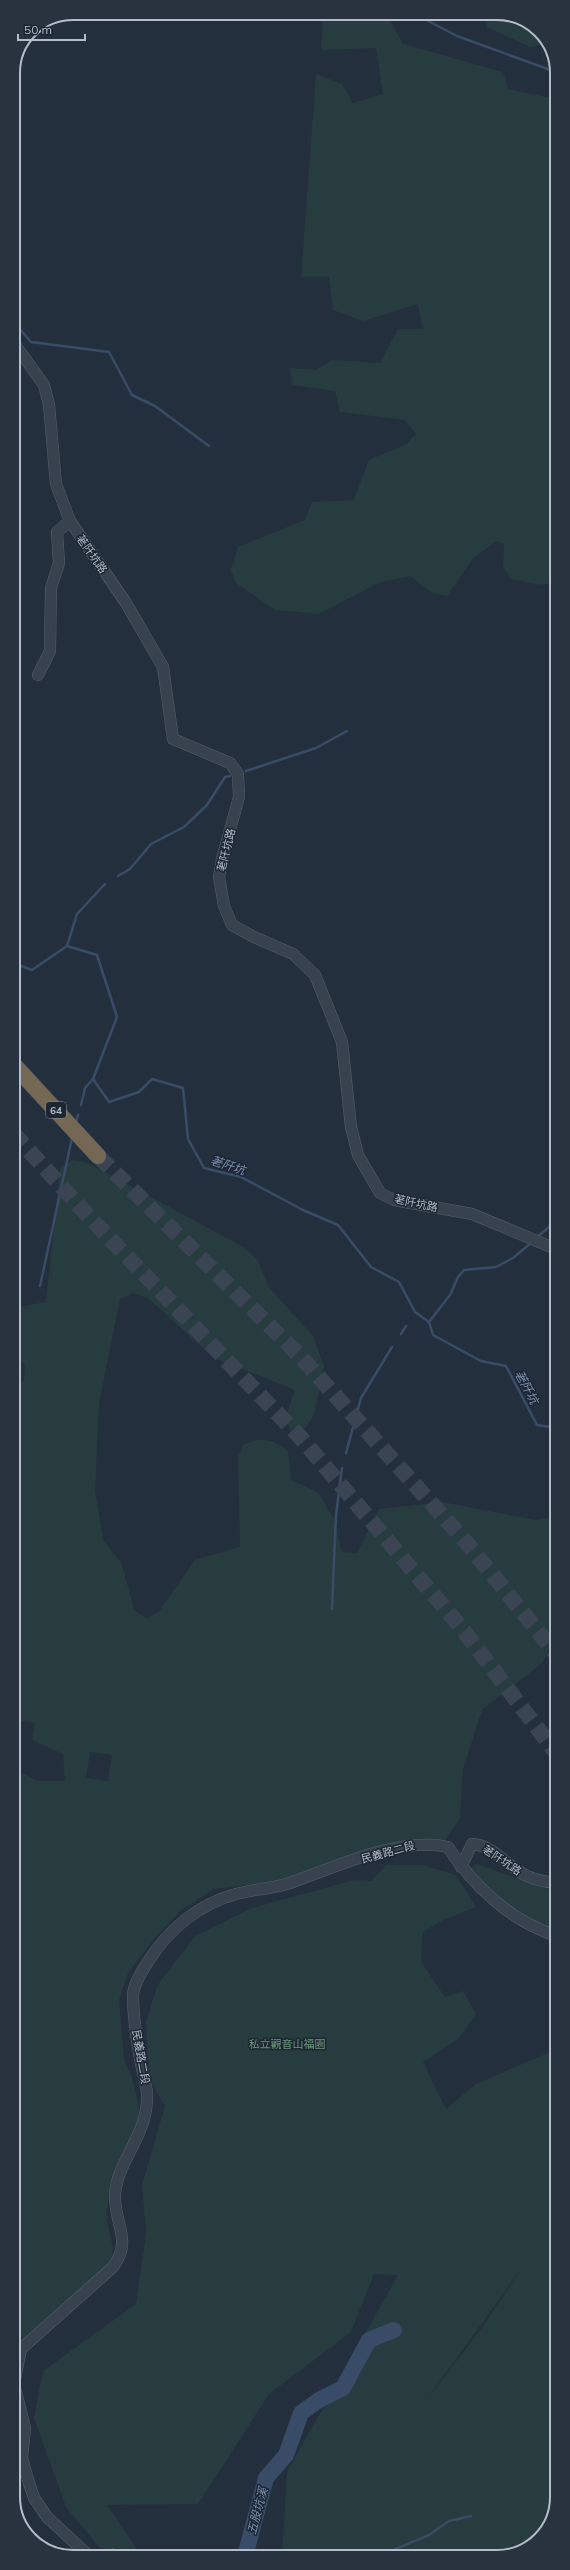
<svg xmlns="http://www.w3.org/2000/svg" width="570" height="2570" viewBox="0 0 570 2570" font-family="Mulish,'Noto Sans TC',sans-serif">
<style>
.green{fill:#263c3f;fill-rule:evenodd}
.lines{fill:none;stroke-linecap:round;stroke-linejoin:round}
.stream{stroke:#394c67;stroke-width:2.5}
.river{stroke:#394c67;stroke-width:16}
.highway-tunnel{stroke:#3a4453;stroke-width:16;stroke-dasharray:16 8;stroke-linecap:butt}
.minor-casing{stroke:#565f6c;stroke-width:12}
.highway-casing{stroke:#434c59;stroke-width:17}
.minor{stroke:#38414e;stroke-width:11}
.highway{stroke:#746855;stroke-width:16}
.labels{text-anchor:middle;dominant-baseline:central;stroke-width:3;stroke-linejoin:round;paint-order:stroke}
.shield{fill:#1d2633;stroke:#878f9c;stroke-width:1}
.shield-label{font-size:10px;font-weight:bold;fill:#b4bcc9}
.street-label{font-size:11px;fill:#b4bcc9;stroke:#1d2633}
.park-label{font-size:11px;fill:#6b9a76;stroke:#1d2633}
.water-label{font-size:12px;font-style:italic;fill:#7c92b1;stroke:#1d2633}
.rim{fill:none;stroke:#b4bcc9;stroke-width:2}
</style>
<rect width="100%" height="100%" fill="#242f3e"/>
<path class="green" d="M323 13H386L403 44 503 72 508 89 556 99V582L540 585 511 579 503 567 504 544 497 541 473 558 447 596 432 593 410 576 380 582 319 614 275 610 236 583 231 570 238 547 305 520 312 502 354 500 369 460 407 444 416 434 405 420 340 412 335 391 292 385 290 368 316 370 331 360 380 363 398 329H423L418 304 363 321 333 310 329 277H301L316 74 342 84 353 103 383 94 376 48 321 50Z
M482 13H505L539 30 546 44 530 47 487 27 488 14Z
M72 1160 88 1163 245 1248 257 1259 269 1287 313 1336 324 1366 314 1415 305 1428 291 1431 285 1419 295 1390 214 1358 148 1298 133 1293 120 1299 99 1403 95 1491 103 1540 122 1564 134 1610 147 1619 160 1610 195 1560 240 1547 238 1457 244 1444C264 1437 270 1438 288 1451L291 1480 319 1493 334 1520 342 1552 357 1553 379 1509 442 1502 536 1520 557 1517V1636L542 1663 482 1710 463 1769 460 1818 444 1842 323 1866 277 1882 214 1889 180 1911 154 1939 128 1973 119 2000 124 2060 132 2077 139 2107 138 2127 110 2190 106 2214 113 2249 109 2273 14 2361V1768L37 1781H65L63 1754 32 1740 35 1723 17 1720 14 1727V1389L24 1380 25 1366 14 1353V1308L46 1302 60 1169ZM90 1752 112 1755 108 1781 86 1778Z
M477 1864 557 1892V1934L473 1883 465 1871Z
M386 1865H423L456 1875 476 1907 441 1921 423 1932 421 1962 445 1997 463 1991 476 2014 458 2039 423 2062 446 2109 476 2084 557 2049V2497L542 2536 508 2556H282L287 2472 398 2275 374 2274 351 2332 269 2394 198 2504 107 2505 142 2557H108L66 2507 34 2418 43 2371 136 2304 146 2234 142 2185 165 2106 149 2078 146 2022 157 1986 195 1936 252 1908 354 1880 371 1881ZM522 2268 481 2329 425 2402Z"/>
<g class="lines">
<path class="stream" d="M413 13 457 36 556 72
M13 321 31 342 109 352 132 395 155 406 209 446
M246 771 316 748 347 731
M118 876 130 869 151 844 184 827 207 805 225 777 230 776
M13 898 16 907 13 910
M67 946 77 914 105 884
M13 963 32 970 67 946 97 955 117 1017 93 1079 109 1102 139 1092 152 1079 183 1088 188 1139 204 1168 241 1177 303 1210 338 1225 371 1267 399 1282 415 1312 429 1322 433 1335 481 1361 506 1366 537 1425 557 1428
M81 1105 85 1088 93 1079
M76 1122 78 1115
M536 1238 549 1227 556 1212
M40 1286 72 1138
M429 1322 450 1295 458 1277 464 1270 496 1267 513 1258 531 1243
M401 1334 406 1326
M346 1453 361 1398 392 1347
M332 1609 336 1515 342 1468
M113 2549 121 2557
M379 2556 429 2535 449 2521 471 2516"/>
<path class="river" d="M245 2556 266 2478 286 2455 301 2413 319 2400 343 2388 369 2340 394 2330"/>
<path class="highway-tunnel" d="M13 1133 93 1221 301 1438 464 1631 557 1754
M98 1156 300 1356 466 1542 557 1655"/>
<g class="minor-casing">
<path id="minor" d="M13 342 44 385 49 405 56 484 70 521 126 603 163 667 173 739 230 763 238 774 239 797 222 859 219 877 224 906 232 925 254 937 293 954 315 975 342 1042 351 1127 358 1155 380 1193 394 1200 472 1214 556 1249
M38 675 50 651 51 588 59 563 57 532 70 521
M461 1867 472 1844C494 1845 507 1867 527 1876 536 1880 546 1882 557 1883
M90 2557 47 2517 34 2498 29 2483 22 2458 25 2428 14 2384 21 2349 113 2267C133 2240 114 2224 115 2195 117 2160 149 2135 147 2093 146 2083 143 2073 141 2064 137 2042 133 2018 133 1996 133 1984 143 1970 149 1960 169 1929 199 1904 236 1894 254 1889 272 1889 290 1883 336 1867 400 1836 448 1847 473 1886 512 1922 557 1936"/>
</g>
<g class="highway-casing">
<path id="highway" d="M13 1064 98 1156"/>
</g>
<use href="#minor" class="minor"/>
<use href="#highway" class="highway"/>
</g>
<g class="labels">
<rect class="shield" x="46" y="1102" width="20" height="16" rx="3"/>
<g class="shield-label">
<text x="56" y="1110">64</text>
</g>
<g class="street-label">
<text transform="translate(92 554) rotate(55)">荖阡坑路</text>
<text transform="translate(226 850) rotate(-76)">荖阡坑路</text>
<text transform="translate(416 1203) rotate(12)">荖阡坑路</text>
<text transform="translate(388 1852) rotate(-15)">民義路二段</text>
<text transform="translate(502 1860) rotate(34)">荖阡坑路</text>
<text transform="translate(141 2057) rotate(80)">民義路二段</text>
</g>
<g class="park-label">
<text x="287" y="2044">私立觀音山福園</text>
</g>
<g class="water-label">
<text transform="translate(228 1165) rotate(18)">荖阡坑</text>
<text transform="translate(527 1387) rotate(62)">荖阡坑</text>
<text transform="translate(257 2511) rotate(-75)">五股坑溪</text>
</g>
</g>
<path d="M0 0H570V2570H0ZM73 20H497A53 53 0 0 1 550 73V2497A53 53 0 0 1 497 2550H73A53 53 0 0 1 20 2497V73A53 53 0 0 1 73 20Z" fill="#29323f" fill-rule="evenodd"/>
<path class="rim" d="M73 20H497A53 53 0 0 1 550 73V2497A53 53 0 0 1 497 2550H73A53 53 0 0 1 20 2497V73A53 53 0 0 1 73 20Z"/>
<path d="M18 34v6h67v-6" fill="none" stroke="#b4bcc9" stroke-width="2"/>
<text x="24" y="34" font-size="12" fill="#b4bcc9" stroke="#1d2633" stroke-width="3" paint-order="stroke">50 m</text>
</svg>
